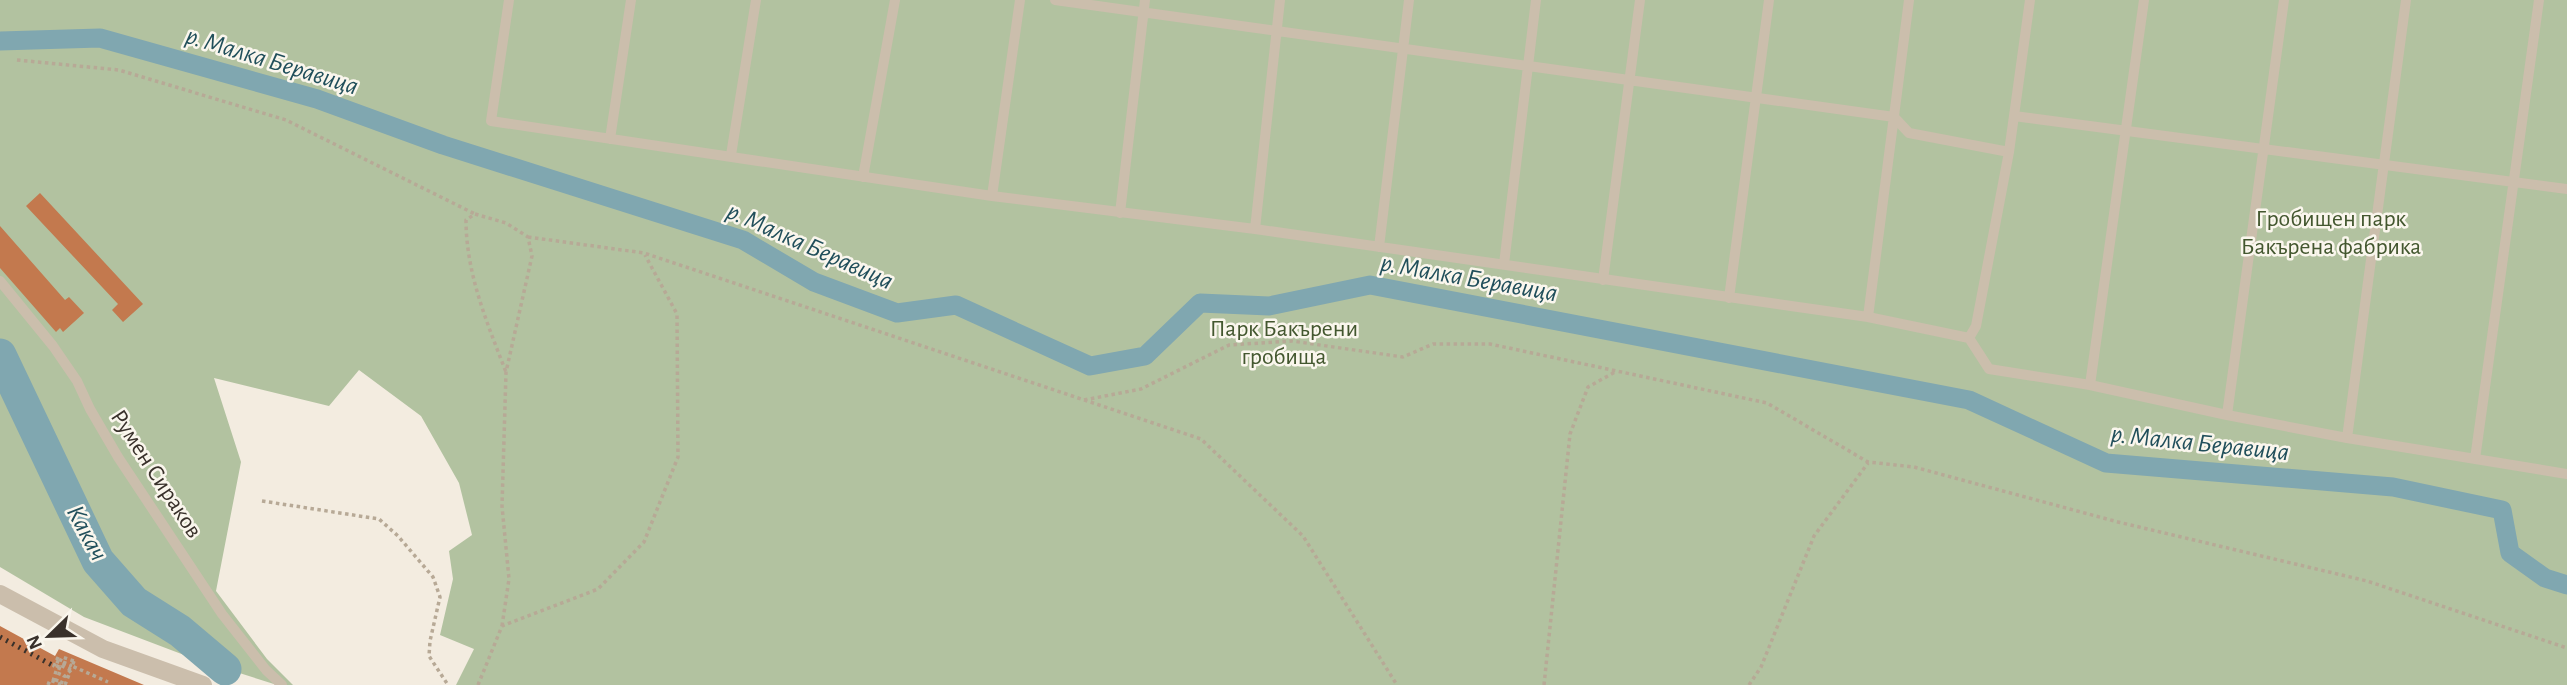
<svg xmlns="http://www.w3.org/2000/svg" width="2567" height="685" viewBox="0 0 2567 685" font-family="'Alegreya Sans',sans-serif">
<style>
.green{fill:#b2c2a0}
.lines{fill:none;stroke-linecap:round;stroke-linejoin:round}
.canal{stroke:#80a7b0;stroke-width:19}
.river{stroke:#80a7b0;stroke-width:33}
.building{fill:#c3794e}
.path{stroke:#b7a996;stroke-width:3.5;stroke-dasharray:3.5 3.5;stroke-linecap:butt}
.service{stroke:#cbbeac;stroke-width:10}
.tertiary{stroke:#cbbeac;stroke-width:18}
.rail{stroke:#39312b;stroke-width:5;stroke-dasharray:2 5;stroke-linecap:butt}
.path-bridge{stroke:#b7a996;stroke-width:3.5;stroke-dasharray:3.5 3.5;stroke-linecap:butt}
.labels{text-anchor:middle;dominant-baseline:central;stroke-width:5;stroke-linejoin:round;paint-order:stroke}
.park-label{font-size:24px;fill:#43572f;stroke:#faf6ed}
.street-label{font-size:24px;fill:#39312b;stroke:#faf6ed}
.water-label{font-size:26px;font-style:italic;fill:#214f5b;stroke:#faf6ed}
</style>
<rect width="100%" height="100%" fill="#f3ece0"/>
<path class="green" d="M0 0H2567V685H456L474 649 440 635 453 579 449 551 472 535 459 483 421 416 359 370 329 406 214 378 241 462 216 591 267 659 293 685H277L192 658 84 617 0 567Z"/>
<g class="lines">
<path class="canal" d="M0 41 100 38 317 99 443 145 743 240 814 282 897 313 956 305 1090 366 1145 356 1200 303 1269 306 1370 285 1969 400 2106 463 2393 487 2502 510 2510 553 2545 578 2567 585"/>
<path class="river" d="M0 355 98 561 134 602 180 631 225 669"/>
</g>
<path class="building" d="M40 193 143 304 123 322 112 310 118 304 26 206Z
M0 226 65 300 69 297 84 313 63 332 60 328 56 332 0 268Z
M0 626 55 656 59 649 144 685H0Z"/>
<g class="lines">
<path class="path" d="M17 60 119 70 286 120 475 214
M528 237 644 253 1201 439 1303 536 1397 685
M1084 400 1141 389 1229 345 1292 341 1403 357 1433 344H1490L1767 403 1868 462 1914 467 2118 522 2367 581 2567 648
M262 501 379 519 398 536 433 577 440 597 430 641 429 656 448 685
M502 626 509 579 502 506 506 372 532 256 528 237 506 223 475 214 466 220C466 273 487 323 506 372
M56 661 71 667
M74 661 72 666 108 682
M53 681 57 668
M56 682 61 669 54 666 59 655
M61 684 64 677 71 670
M48 685 50 680 63 685
M65 685 70 672
M478 685 502 626 598 589 644 542 678 457 677 314 645 255
M1544 685 1570 434 1588 387 1615 372
M1749 685 1761 667 1814 536 1868 463"/>
<path class="service" d="M509 0 491 121 992 196 1255 229 1868 317 1969 338 1976 326 2009 152 2030 0
M1055 0 1894 117 1909 133 2009 152
M2014 116 2567 189
M610 139 631 0
M731 155 756 0
M863 177 895 0
M992 196 1020 0
M1120 213 1145 0
M1255 229 1280 0
M1379 247 1409 0
M1504 264 1536 0
M1603 280 1640 0
M0 281 53 346 77 381 90 409 118 457 222 614 266 670 282 685
M1729 298 1769 0
M1868 317 1909 0
M1969 338 1989 369 2090 385 2227 415 2347 438 2567 474
M2090 385 2144 0
M2227 415 2284 0
M2347 438 2406 0
M2475 459 2539 0"/>
<path class="tertiary" d="M0 594 103 649 203 685"/>
<path class="rail" d="M0 637 52 665"/>
<path class="path-bridge" d="M57 668 62 657 74 661
M71 670 62 666 63 662 72 666"/>
</g>
<g class="labels">
<g class="park-label">
<text x="2331" y="219">Гробищен парк<tspan x="2331" dy="28">Бакърена фабрика</tspan></text>
<text x="1284" y="329">Парк Бакърени<tspan x="1284" dy="28">гробища</tspan></text>
</g>
<g class="street-label">
<text transform="translate(156 474) rotate(57)">Румен Сираков</text>
</g>
<g class="water-label">
<text transform="translate(272 61) rotate(17)">р. Малка Беравица</text>
<text transform="translate(810 246) rotate(24)">р. Малка Беравица</text>
<text transform="translate(1469 278) rotate(10)">р. Малка Беравица</text>
<text transform="translate(2200 443) rotate(6)">р. Малка Беравица</text>
<text transform="translate(87 533) rotate(62)">Какач</text>
</g>
</g>
<g transform="translate(49 636) rotate(247)" stroke="#faf6ed" stroke-width="5" paint-order="stroke">
<path d="M0-5L12 26L0 18L-12 26Z" fill="#39312b"/>
<text y="-10" font-size="19" font-weight="bold" text-anchor="middle" fill="#39312b">N</text>
</g>
</svg>
